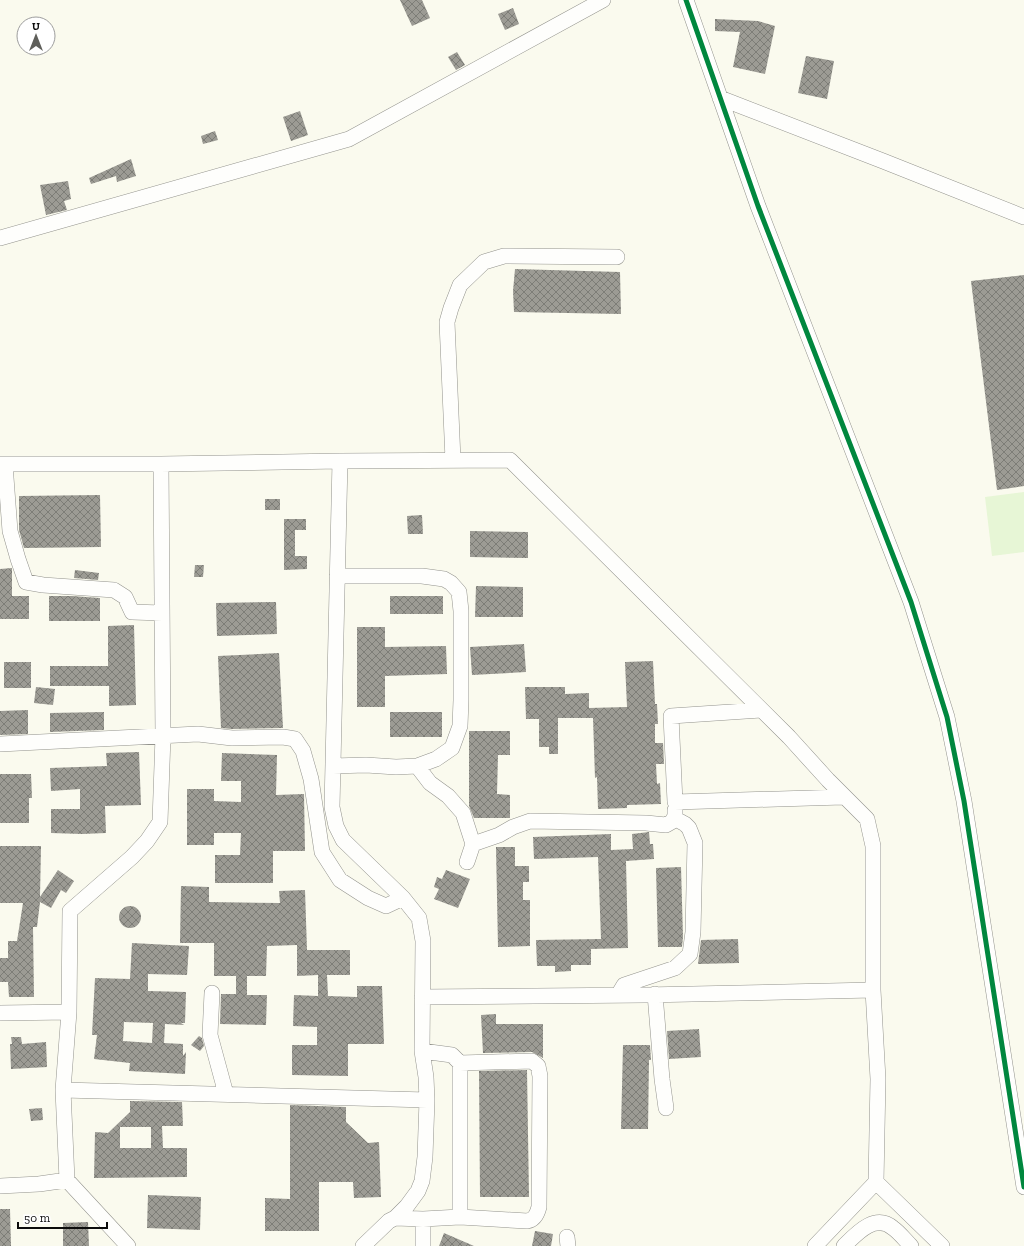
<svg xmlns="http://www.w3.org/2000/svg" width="1024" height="1246" viewBox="0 0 1024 1246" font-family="'Zilla Slab',serif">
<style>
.pitch{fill:#e7f6d6}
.building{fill:url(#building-cross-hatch);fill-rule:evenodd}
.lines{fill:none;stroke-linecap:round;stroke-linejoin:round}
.minor-casing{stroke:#93938d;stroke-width:16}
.minor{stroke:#fefefc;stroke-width:15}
.cycleway-casing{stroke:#fff;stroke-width:8}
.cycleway{stroke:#00873e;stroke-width:5}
</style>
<defs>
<pattern id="building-cross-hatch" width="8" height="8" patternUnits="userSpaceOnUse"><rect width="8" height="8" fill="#9c9b94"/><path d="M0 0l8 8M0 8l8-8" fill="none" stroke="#7d7d77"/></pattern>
</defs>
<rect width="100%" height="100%" fill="#fafaee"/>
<path class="pitch" d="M1024 492V552L992 556 985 497Z"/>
<path class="building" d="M400 0H422L430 18 412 26Z
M513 8 519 24 505 30 498 14Z
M715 19 758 21 775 26 765 74 733 67 740 32 715 31Z
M457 52 465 65 456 70 448 57Z
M806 56 834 61 827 99 798 93Z
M300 111 308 135 291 141 283 117Z
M215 131 218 140 203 144 201 136Z
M131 159 136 176 117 182 116 176 91 184 89 178Z
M68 181 71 199 64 201 67 210 46 215 40 185Z
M515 269 620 272 621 314 514 312 513 291Z
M1024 275V486L997 490 971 281Z
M100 495 101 547 24 548 19 530V496Z
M265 499H280V510H265Z
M422 515 423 534H408L407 516Z
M284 519H306V530H295V556H307V569L284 570Z
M470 531 528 532V558L470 557Z
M195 565H204L203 577H194Z
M12 568V596H29V619H0V569Z
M75 570 99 573 98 580 74 578Z
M476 586 523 587V617H475Z
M49 596H72L100 598V621H49Z
M390 596H443V614H390Z
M276 602 277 634 217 636 216 603Z
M134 625 136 705 109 706V686H50V666H108V626Z
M357 627H385V647L446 646 447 674 385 676V707H357Z
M524 644 526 672 472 675 470 647Z
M279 653 283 728 232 729 221 728 218 656Z
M653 661 655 704H657L658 724H655V743H663L664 764H656L657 784 660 783 661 804 627 805V808L598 809 597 777 595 778 593 718H558V754H549V747H539V719H526L525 687H565V694L589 693V708L627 707 625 662Z
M4 662H31V688H4Z
M36 687 55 689 53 705 34 703Z
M28 710V734L0 735V711Z
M104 712V730L50 732V713Z
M390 712H442V737H390Z
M469 731H510V755H498L497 794 510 795V818H474L469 806Z
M139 752 141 805 105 806 106 833 82 834 51 833V809H80V789L51 791 50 768 107 766 106 753Z
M222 753 277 755 276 795 304 794 305 851H273V883H215V855H240L241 833H214V845H187V789H214V801L241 802V781H221Z
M0 774H31L32 798H29V823H0Z
M649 832 650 844H653L654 859 626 861 628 948 591 949V965H571V971L555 972V966H537L536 940 601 939 598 857 534 859 533 837 611 834V850L633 849 632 834Z
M0 846H41L40 897 58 870 74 881 66 893 61 890 51 908 40 902 37 927H33L34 997H9L8 982H0V958H8V941H17L23 903H0Z
M496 847H515V866H529V882H523V900H530V946L498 947Z
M681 867 683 937 682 947H658L656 868Z
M446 870 470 879 458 908 434 899 439 889 434 887 437 877 442 879Z
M181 886 209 887V902L280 903 279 891 305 890 307 950H350V975H327L328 996 357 997V986H382L384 1044H348V1076L292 1075V1045H317V1027L293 1026 294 995 318 996V975L297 976V945L267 946 266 976H247V995H267L266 1025 220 1024 221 994H236V976H214V943H180Z
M119 917a11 11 0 1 1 22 0a11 11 0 1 1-22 0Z
M738 939 739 963 698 964 701 940Z
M132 943 189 946 187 975 148 974V991L186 992 185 1023H181L184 1025 165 1024 164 1043 183 1044V1056L186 1052 185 1074 129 1071 130 1063 94 1059 97 1035H92L95 978 130 979ZM124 1022 153 1023 152 1043 123 1041Z
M496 1014V1024H543V1058L532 1052 483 1053 481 1015Z
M699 1029 701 1057 669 1059 667 1031Z
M199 1036 202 1038 204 1046 200 1051 191 1045Z
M11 1037H21L22 1044 46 1042 47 1067 11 1069 10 1044H12Z
M623 1045H650L651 1060H649L648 1129H621Z
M527 1070 529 1197H480L479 1071Z
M130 1101 182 1102 183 1126H162L163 1148H187V1177L94 1178 95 1132 108 1133 130 1112ZM120 1127H151V1148H120Z
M290 1105 346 1107V1122L368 1143 379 1142 381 1197 354 1198 353 1182H319V1231H265V1198L290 1199Z
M42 1108 43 1120 31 1121 29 1109Z
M148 1195 201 1197 200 1230 147 1228Z
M0 1209H10L11 1246H0Z
M88 1222 89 1246H63V1223Z
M535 1231 553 1234 551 1246H532Z
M444 1233 474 1246H439Z"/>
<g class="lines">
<g class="minor-casing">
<path id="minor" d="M686 0 758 206 911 602 947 717 964 801 1024 1187
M720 98 883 161 1024 217
M0 238 349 139 603 0
M453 460 447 322 451 308 460 285 484 262 504 256 617 257
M340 461 332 807 336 826 343 840 403 898 419 918 423 941 422 1051 426 1077 427 1100 425 1157 422 1181 418 1191 407 1206 395 1218 389 1221 363 1246
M0 464H161L340 461 510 460 789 737 828 780 867 819 873 846V990L878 1079 876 1182 815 1246
M5 464 10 531 18 559 26 582 43 585 114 590 125 597 132 612 162 613
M761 710 671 716 675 802 843 797
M0 744 198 734 232 738 283 737 295 739 303 751 311 779 322 852 340 880 368 898 386 906 403 898
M333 766 366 765 396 767 417 766 436 759 452 748 460 726 461 700V611L459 592 451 583 444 579 422 576H337
M417 766 430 783 448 796 463 813 473 844 467 862
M473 844 499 835 513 827 530 821 646 823 666 825 673 821 675 815V810
M212 993 210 1035 226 1094
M655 994 662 1079 666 1108
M618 995 624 985 675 968 690 954 693 932 695 843 689 828 685 824 674 818
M422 997 645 995 873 990
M0 1013 69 1012
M460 1063 532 1061 538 1066 540 1076 539 1207C537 1215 534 1220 527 1221L460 1217
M63 1090 427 1100
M876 1182 942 1246
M0 1186 39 1184 67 1180
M395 1218 423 1219 460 1217V1063L452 1055 422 1051
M423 1219V1246
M567 1237 568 1246
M128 1246 67 1180 63 1090 69 1012 70 911 132 857 147 841 160 822 163 736 161 464
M844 1246C857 1233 875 1213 893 1228 900 1233 905 1240 911 1246"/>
</g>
<use href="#minor" class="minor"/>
<g class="cycleway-casing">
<path id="cycleway" d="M686 0 758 206 911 602 947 717 964 801 1024 1187"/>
</g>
<use href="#cycleway" class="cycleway"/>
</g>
<g transform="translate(36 36)"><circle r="19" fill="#ffffff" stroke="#9d9d9d"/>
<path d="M0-3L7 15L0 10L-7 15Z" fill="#5f5f5a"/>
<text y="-6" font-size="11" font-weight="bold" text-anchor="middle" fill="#0b0b0b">U</text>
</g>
<path d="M18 1222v6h89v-6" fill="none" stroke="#0b0b0b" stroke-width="2"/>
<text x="24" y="1222" font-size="12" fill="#0b0b0b" stroke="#ffffff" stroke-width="3" paint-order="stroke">50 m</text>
</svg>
